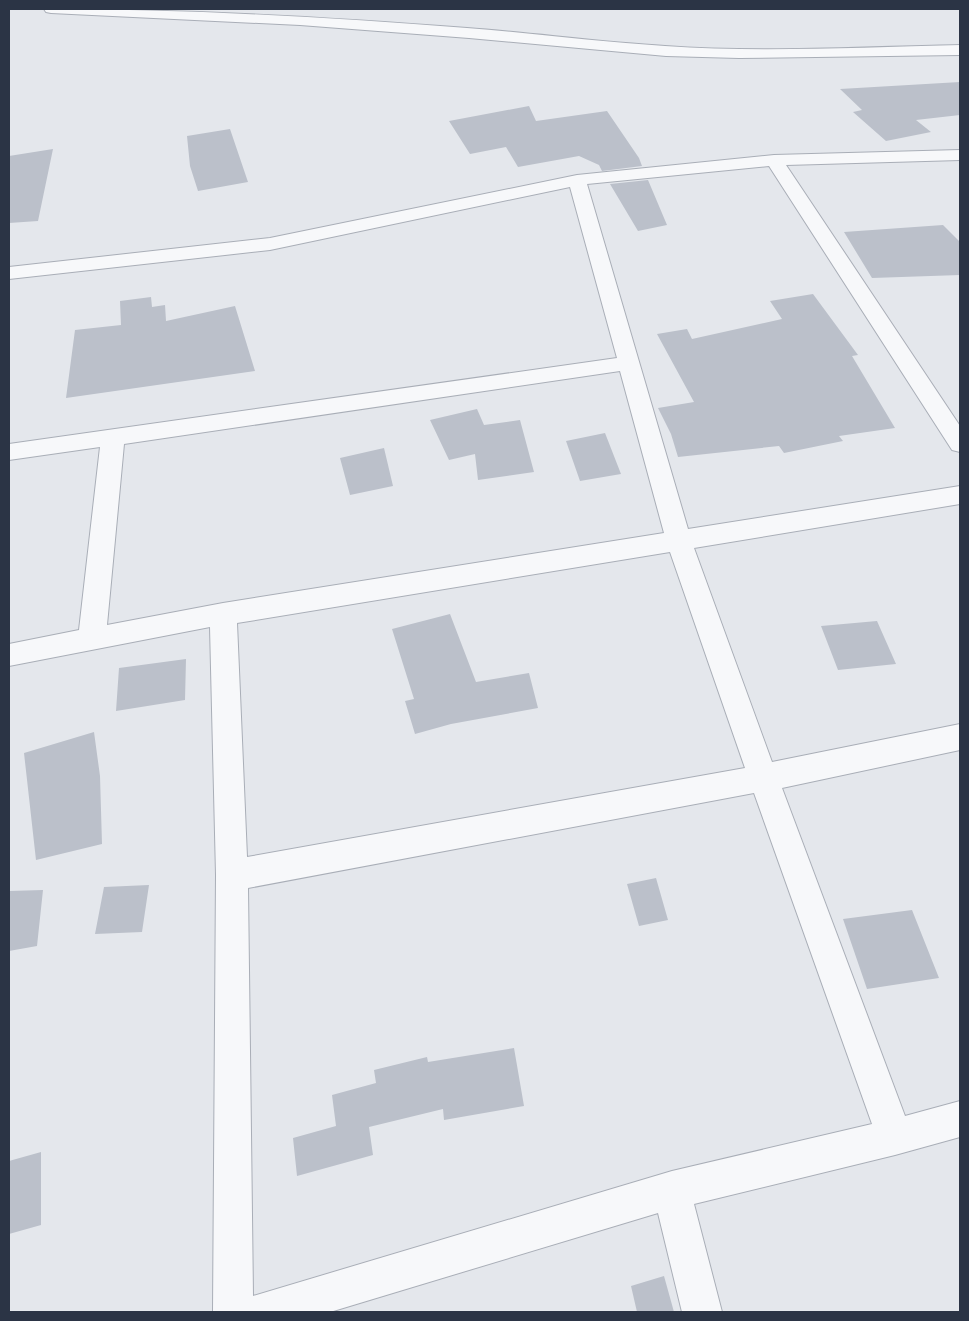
<svg xmlns="http://www.w3.org/2000/svg" width="969" height="1321" viewBox="0 0 969 1321" font-family="'Roboto Condensed',sans-serif">
<style>
.building{fill:#bbc0ca}
.lines{fill:none;stroke-linecap:round;stroke-linejoin:round}
.street-casing{stroke:#a9aeb7;stroke-width:2}
.street{fill:#f7f8fa;fill-rule:evenodd}
</style>
<rect width="100%" height="100%" fill="#e4e7ec"/>
<path class="building" d="M960 82V115L916 120 931 132 886 141 853 112 862 110 840 89Z
M529 106 536 121 607 111 639 158 642 166 602 171 599 165 579 156 518 167 506 147 470 154 449 121Z
M230 129 248 182 198 191 190 166 187 136Z
M53 149 38 221 9 223V156Z
M648 180 667 225 638 231 610 184Z
M943 225 960 242V275L872 278 844 232Z
M813 294 858 355 852 356 895 428 839 436 843 441 784 453 779 446 678 457 671 434 658 408 694 402 657 334 687 329 692 339 782 319 770 301Z
M151 297 152 307 165 305 166 321 235 306 255 371 66 398 75 330 121 325 120 301Z
M477 409 484 425 520 420 534 472 478 480 475 454 449 460 430 420Z
M605 433 621 474 580 481 566 441Z
M384 448 393 486 350 495 340 458Z
M450 614 476 682 529 673 538 708 451 724 415 734 405 701 414 699 392 629Z
M877 621 896 664 838 670 821 626Z
M186 659 185 700 116 711 119 668Z
M94 732 100 776 102 844 36 860 24 753Z
M656 878 668 920 639 926 627 884Z
M149 885 142 932 95 934 104 887Z
M43 890 37 946 9 951V891Z
M912 910 939 978 867 989 843 919Z
M514 1048 524 1106 444 1120 443 1109 369 1127 373 1155 297 1176 293 1138 336 1126 332 1095 376 1083 374 1070 427 1057 428 1062Z
M41 1152V1225L9 1234V1161Z
M664 1276 674 1312H637L631 1286Z"/>
<g class="lines">
<g class="street-casing">
<path id="street" d="M44 9C185 9 326 17 467 28 533 33 599 42 665 46 763 53 862 47 960 45V55L739 58 666 56 469 38 300 25 51 13 46 12Z
M960 150V160L786 165 960 426V452L952 450 769 166 587 184 688 529 960 486V504L694 548 772 762 960 724V750L782 788 905 1116 960 1101V1137L895 1155 694 1204 722 1312H682L658 1213 330 1312H213L216 875 210 627 9 666V644L79 630 100 447 9 460V444L617 358 570 187 270 250 9 279V267L270 238 577 175 774 155ZM620 371 664 533 223 603 107 625 124 444ZM670 552 745 768 247 857 237 623ZM754 793 872 1124 672 1171 253 1296 248 888Z"/>
</g>
<use href="#street" class="street"/>
</g>
<rect width="969" height="1321" fill="none" stroke="#2b3445" stroke-width="20"/>
</svg>
